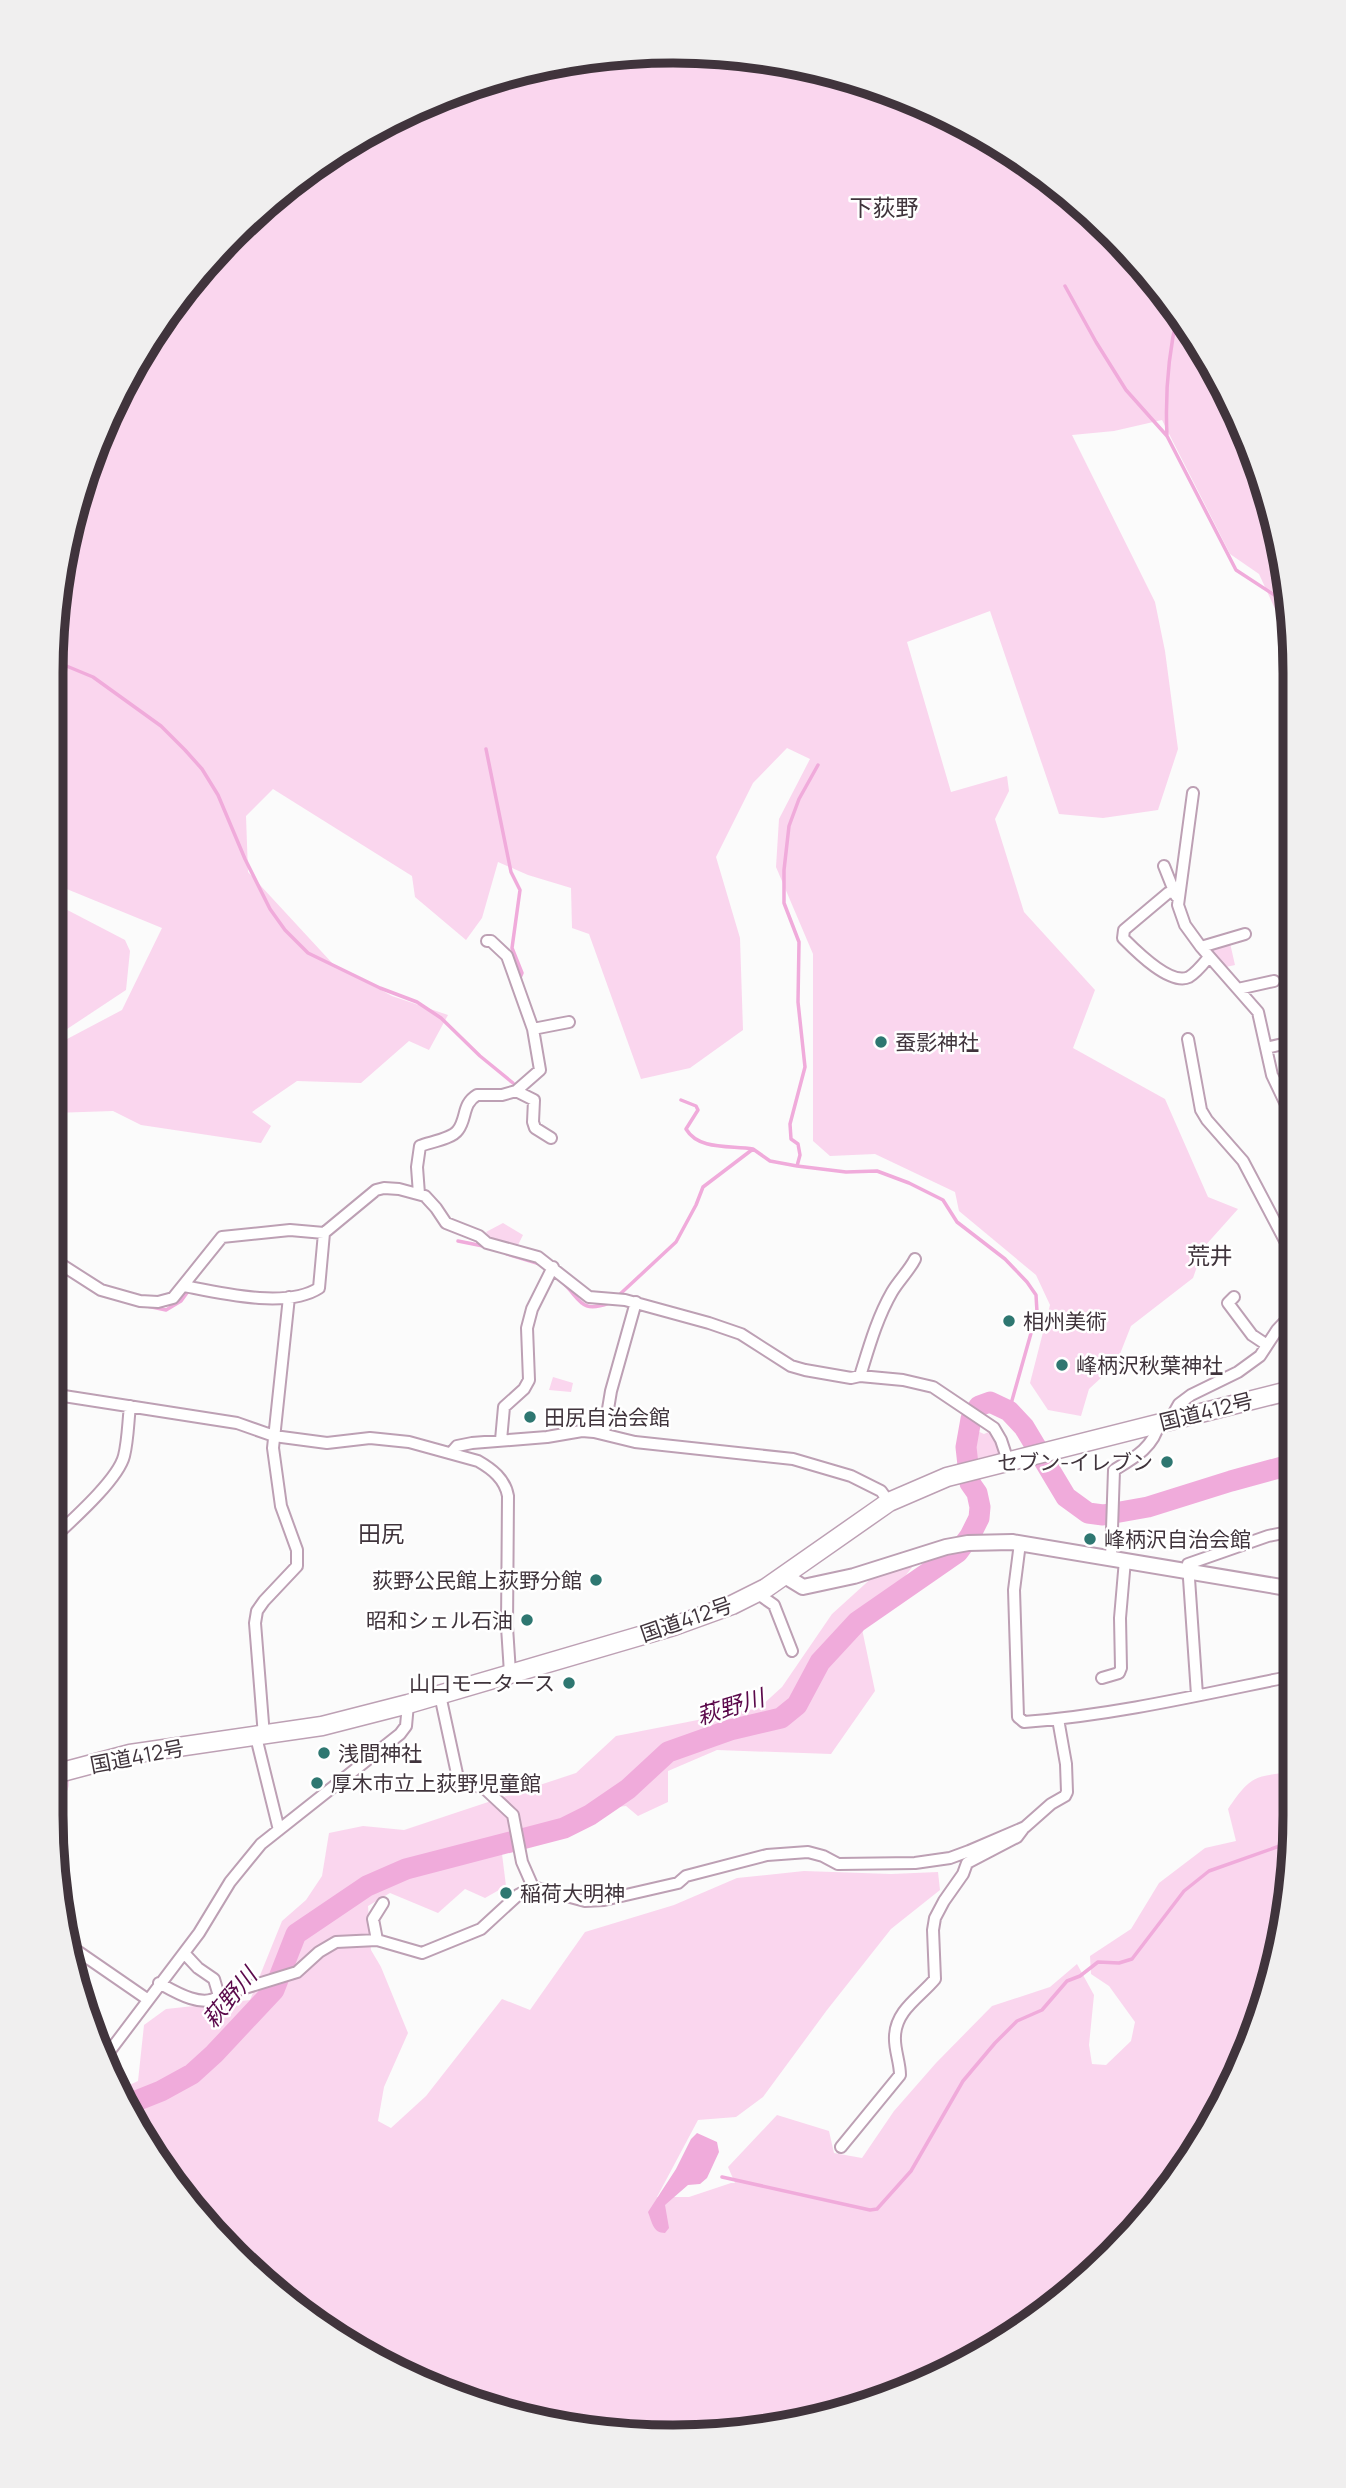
<svg xmlns="http://www.w3.org/2000/svg" width="1346" height="2488" viewBox="0 0 1346 2488" font-family="Manrope,'Noto Sans JP',sans-serif">
<style>
.green{fill:#fad6ee}
.water{fill:#f0abdb}
.lines{fill:none;stroke-linecap:round;stroke-linejoin:round}
.stream{stroke:#f0abdb;stroke-width:3.5}
.river{stroke:#f0abdb;stroke-width:21}
.minor-casing{stroke:#bda0b4;stroke-width:14}
.tertiary-casing{stroke:#bda0b4;stroke-width:18}
.trunk-casing{stroke:#bda0b4;stroke-width:21}
.minor{stroke:#fff;stroke-width:10}
.tertiary{stroke:#fff;stroke-width:14}
.trunk{stroke:#fff;stroke-width:18}
.poi-dot{fill:#2e7771;stroke:#fff;stroke-width:2.5}
.labels{text-anchor:middle;dominant-baseline:central;stroke-width:5;stroke-linejoin:round;paint-order:stroke}
.poi-label{font-size:21px;fill:#40343c;stroke:#fff;text-anchor:start}
.street-label{font-size:21px;fill:#40343c;stroke:#fff}
.neighbourhood-label{font-size:23px;fill:#40343c;stroke:#fff}
.water-label{font-size:23px;font-style:italic;fill:#5b094b;stroke:#fff}
.rim{fill:none;stroke:#40343c;stroke-width:9}
</style>
<rect width="100%" height="100%" fill="#fbfbfb"/>
<path class="green" d="M632 52 754 56 873 84 984 134 1084 205 1190 327 1262 473 1290 592V630L1281 622 1259 574 1230 554 1162 420 1114 431 1072 435 1155 602 1165 651 1178 749 1158 810 1103 818 1059 814 990 611 907 642 951 792 1007 776 1009 791 995 819 1024 912 1095 990 1073 1048 1165 1099 1208 1197 1238 1209 1204 1247 1193 1278 1131 1326 1116 1364 1089 1389 1081 1416 1048 1410 1030 1383 1050 1305 1036 1275 959 1211 955 1192 875 1154 830 1156 813 1141V954L776 867 779 819 810 759 787 748 753 783 716 857 740 938 743 1030 690 1068 641 1079 589 934 572 928 571 888 528 875 498 862 482 918 466 940 415 897 412 876 273 789 246 816 248 872 333 964 392 996 448 1015 429 1050 409 1041 361 1083 297 1081 252 1112 271 1126 261 1143 141 1125 113 1111 53 1113 52 1109V1047L122 1010 162 928 52 883V633L72 512 134 362 205 263 294 180 397 115 512 72Z
M52 902 125 940 130 951 126 990 52 1039Z
M1230 943 1235 965 1226 967 1212 951 1213 947Z
M503 1223 523 1235 518 1245C507 1244 492 1242 486 1232Z
M553 1377 573 1383 571 1392 549 1390Z
M975 1430 984 1434 991 1431 996 1440 999 1454 975 1459 973 1445Z
M913 1566 900 1583 880 1597 862 1629 875 1691 831 1754 717 1750 668 1771V1802L638 1816 626 1806 577 1812 502 1854 506 1886 485 1898 465 1889 438 1913 390 1893 368 1906 371 1950 381 1967 408 2033 384 2087 378 2121 391 2128 426 2096 502 1999 530 2010 585 1932 674 1905 737 1878 804 1871 891 1874 938 1872 940 1890 891 1929 827 2010 763 2097 736 2117 698 2120 657 2197H689L731 2183H735L728 2167 777 2115 829 2131 834 2153 862 2158 894 2111 936 2063 992 2006 1050 1987 1077 1964 1094 1995 1089 2045 1092 2064 1106 2065 1131 2041 1135 2022 1109 1986 1091 1974 1090 1956 1131 1929 1159 1883 1205 1848 1236 1841 1228 1809C1251 1775 1255 1776 1294 1772V1855L1274 1976 1212 2126 1084 2283 911 2390 714 2436 512 2416 328 2333 180 2194 123 2088 138 2081 144 2025 166 2009 250 2000 282 1921 306 1900 322 1876 329 1833 363 1826 404 1830 576 1773 616 1736 759 1708 782 1687 832 1614 875 1575Z
M69 1779C70 1794 62 1798 51 1807V1785Z"/>
<path class="water" d="M697 2133 717 2142 719 2152 707 2178 700 2184 688 2185 665 2205 669 2228 665 2233C653 2233 652 2222 648 2212L676 2169 691 2139Z"/>
<g class="lines">
<path class="stream" d="M1065 286 1096 342 1126 390 1167 436 1236 570 1282 600 1290 610
M1167 436C1165 394 1168 354 1178 313
M52 660 93 677 161 726 185 750 202 769 218 795 245 859 270 909 285 930 308 953 380 988 417 1002 441 1018 480 1056 513 1083
M486 749 511 872 520 890 512 948 522 973 519 980
M681 1100 696 1106 698 1110 686 1129C699 1151 732 1145 753 1149
M797 1166 800 1155 798 1144 791 1139 790 1124 805 1067 798 1002 799 942 784 903V870L789 826 799 799 818 765
M458 1241 483 1246
M507 1254 540 1264
M562 1282C581 1299 580 1314 609 1303
M618 1296 676 1242 696 1205 703 1187 753 1149 770 1161 797 1166 846 1172 877 1171 909 1183 943 1200 957 1222 1005 1259 1027 1282 1036 1295 1037 1312 1009 1411
M123 1301 166 1310 181 1301 189 1290
M722 2177 870 2210 877 2209 911 2171 963 2081 995 2043 1017 2021 1042 2010 1067 1981 1080 1976 1098 1962 1119 1963 1132 1959 1184 1891 1209 1871 1294 1841"/>
<path class="river" d="M131 2103 161 2091 192 2074 214 2054 274 1990 296 1934 367 1886 406 1869 564 1828 590 1815 628 1789 668 1752 730 1730 781 1718 797 1705 820 1662 857 1622 958 1552 970 1536 979 1518 980 1507 977 1493 970 1483 966 1447 971 1419 979 1406 990 1402 1009 1411 1024 1427 1066 1497 1088 1513 1103 1515 1148 1507 1231 1481 1293 1464"/>
<g class="minor-casing">
<path id="minor" d="M1193 793 1178 905 1185 925 1201 947 1258 1012 1272 1075 1292 1117
M1164 866 1176 896
M1174 892 1168 893 1124 930 1123 938C1135 950 1170 986 1189 977 1196 973 1204 963 1209 957
M487 941H491L507 956 533 1029 540 1070 516 1091 534 1100 533 1122 535 1128 551 1138
M1201 947 1245 934
M1238 989 1274 981
M533 1029 569 1022
M1188 1039 1201 1110 1207 1120 1243 1161 1292 1254
M1266 1048 1291 1042
M419 1194 417 1167 420 1146C430 1142 452 1139 458 1130 467 1118 462 1104 477 1095H502L516 1091
M51 1258 101 1290 140 1301 158 1302 173 1298 222 1237 290 1230 324 1233 376 1190 384 1188 399 1189 425 1196 436 1208 446 1223 479 1236 487 1243 538 1257 589 1297 625 1300 709 1323 741 1334 791 1366 805 1370 851 1378 860 1376 903 1380 933 1387 994 1428 1001 1440 1008 1461
M184 1286C220 1293 287 1309 319 1288L324 1233
M1234 1297 1228 1303 1252 1335 1267 1345
M860 1376C869 1347 877 1318 892 1292 899 1280 909 1271 915 1259
M51 1394 237 1423 274 1436 327 1443 370 1438 409 1442 478 1461C492 1469 505 1479 508 1496L507 1627 510 1673
M1170 1420 1179 1404 1191 1395 1238 1372 1260 1356 1277 1330 1292 1314
M604 1433 611 1391 636 1302
M501 1440 504 1407 524 1389 529 1380 527 1328 532 1309 553 1267
M451 1453 457 1446 472 1443 547 1437 582 1431 594 1432 635 1442 793 1459 851 1476 881 1491 889 1502
M51 1540C70 1522 118 1480 124 1456 128 1440 128 1423 130 1406
M1020 1543 1014 1590 1018 1717 1024 1722C1115 1715 1204 1694 1293 1676
M1111 1558 1114 1470C1134 1458 1154 1447 1159 1423
M760 1591 764 1598 774 1605 792 1651
M1102 1678 1119 1673 1121 1668 1120 1618 1125 1560
M440 1695 459 1783 483 1787 513 1815 522 1862 533 1887
M1197 1695 1188 1564 1268 1536 1293 1531
M264 1736 255 1623 257 1611 264 1601 297 1566V1550L281 1506 273 1448 289 1297
M256 1737 279 1830
M377 1940 422 1953 481 1929 518 1895 533 1887 585 1901 604 1900 678 1883 686 1876 767 1855 808 1852 823 1856 838 1864 915 1863 950 1858 969 1851 1025 1827 1051 1804 1065 1796 1067 1792 1066 1764 1058 1719
M73 1948 147 1999
M184 1953 198 1968 214 1979 219 1996
M159 1983C175 1992 203 2009 219 1996L297 1972 319 1952 336 1942 377 1940 373 1919 383 1903
M106 2056 199 1933 230 1882 261 1844 400 1734 406 1726 408 1704
M841 2147 900 2075C900 2062 894 2049 895 2036 896 2010 920 1997 935 1979L933 1930 935 1918 944 1901 963 1874 967 1863 1017 1837 1023 1829"/>
</g>
<g class="tertiary-casing">
<path id="tertiary" d="M785 1576 803 1587 854 1576 946 1547 968 1543 1012 1542 1293 1589"/>
</g>
<g class="trunk-casing">
<path id="trunk" d="M51 1775 130 1754 322 1726 408 1704 674 1626 732 1605 766 1588 889 1502 947 1477 1292 1390"/>
</g>
<use href="#minor" class="minor"/>
<use href="#tertiary" class="tertiary"/>
<use href="#trunk" class="trunk"/>
</g>
<g class="poi-dot">
<circle cx="881" cy="1042" r="7"/>
<circle cx="1009" cy="1321" r="7"/>
<circle cx="1062" cy="1365" r="7"/>
<circle cx="530" cy="1417" r="7"/>
<circle cx="1167" cy="1462" r="7"/>
<circle cx="1090" cy="1539" r="7"/>
<circle cx="596" cy="1580" r="7"/>
<circle cx="527" cy="1620" r="7"/>
<circle cx="569" cy="1683" r="7"/>
<circle cx="324" cy="1753" r="7"/>
<circle cx="317" cy="1783" r="7"/>
<circle cx="506" cy="1893" r="7"/>
</g>
<g class="labels">
<g class="poi-label">
<text x="895" y="1042">蚕影神社</text>
<text x="1023" y="1321">相州美術</text>
<text x="1076" y="1365">峰柄沢秋葉神社</text>
<text x="544" y="1417">田尻自治会館</text>
<text x="1153" y="1462" text-anchor="end">セブン-イレブン</text>
<text x="1104" y="1539">峰柄沢自治会館</text>
<text x="582" y="1580" text-anchor="end">荻野公民館上荻野分館</text>
<text x="513" y="1620" text-anchor="end">昭和シェル石油</text>
<text x="555" y="1683" text-anchor="end">山口モータース</text>
<text x="338" y="1753">浅間神社</text>
<text x="331" y="1783">厚木市立上荻野児童館</text>
<text x="520" y="1893">稲荷大明神</text>
</g>
<g class="street-label">
<text transform="translate(1206 1411) rotate(-14)">国道412号</text>
<text transform="translate(686 1619) rotate(-19)">国道412号</text>
<text transform="translate(137 1756) rotate(-11)">国道412号</text>
</g>
<g class="neighbourhood-label">
<text x="884" y="207">下荻野</text>
<text x="1210" y="1255">荒井</text>
<text x="381" y="1533">田尻</text>
</g>
<g class="water-label">
<text transform="translate(730 1706) rotate(-17)">萩野川</text>
<text transform="translate(229 1997) rotate(-50)">萩野川</text>
</g>
</g>
<path d="M0 0H1346V2488H0ZM673 63H673A610 610 0 0 1 1283 673V1815A610 610 0 0 1 673 2425H673A610 610 0 0 1 63 1815V673A610 610 0 0 1 673 63Z" fill="#f0efef" fill-rule="evenodd"/>
<path class="rim" d="M673 63H673A610 610 0 0 1 1283 673V1815A610 610 0 0 1 673 2425H673A610 610 0 0 1 63 1815V673A610 610 0 0 1 673 63Z"/>
</svg>
